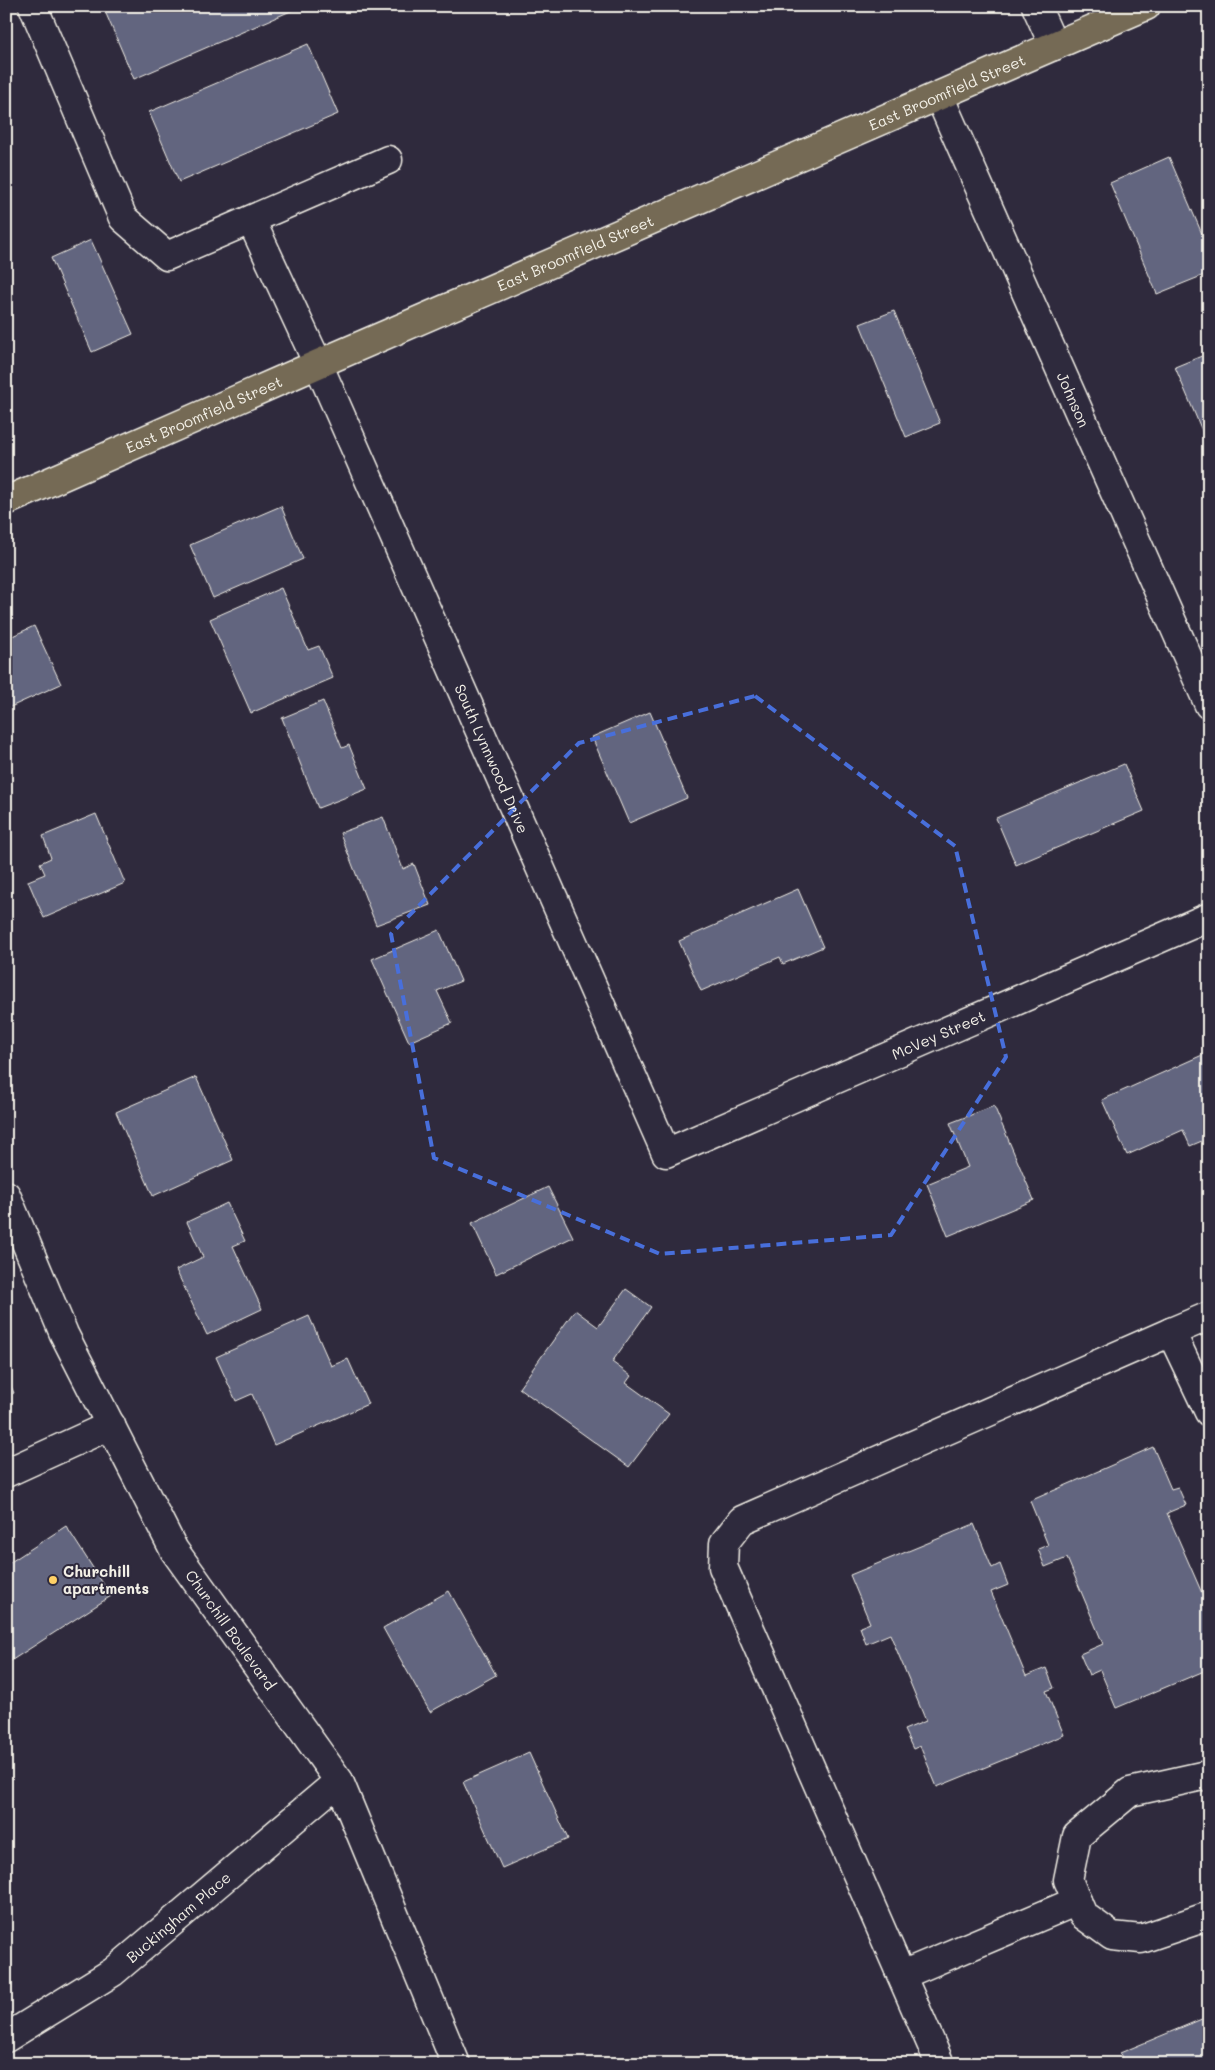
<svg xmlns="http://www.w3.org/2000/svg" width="1215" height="2070" viewBox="0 0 1215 2070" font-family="Mali,sans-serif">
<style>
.building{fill:#62657f;stroke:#f4f1e8}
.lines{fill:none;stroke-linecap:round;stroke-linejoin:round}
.minor-casing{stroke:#f4f1e8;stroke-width:31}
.major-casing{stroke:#f4f1e8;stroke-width:31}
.minor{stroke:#2f2a3d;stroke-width:28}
.major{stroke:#756b55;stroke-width:28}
.marked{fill:none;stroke:#486fdb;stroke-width:4;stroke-dasharray:10 6;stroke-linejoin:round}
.poi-dot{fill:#ffd166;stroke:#2f2a3d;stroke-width:2}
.labels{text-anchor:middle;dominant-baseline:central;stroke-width:4;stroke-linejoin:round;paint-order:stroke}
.street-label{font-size:15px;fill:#f4f1e8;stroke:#2f2a3d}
.poi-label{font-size:15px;font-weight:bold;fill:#f4f1e8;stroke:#2f2a3d;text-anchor:start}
</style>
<rect width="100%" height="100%" fill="#2f2a3d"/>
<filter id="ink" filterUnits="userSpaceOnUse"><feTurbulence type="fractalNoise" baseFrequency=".02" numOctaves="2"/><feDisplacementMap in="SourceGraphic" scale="10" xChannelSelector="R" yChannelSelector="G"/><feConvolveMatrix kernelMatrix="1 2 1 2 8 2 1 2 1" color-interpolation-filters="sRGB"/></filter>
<g filter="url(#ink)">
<path class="building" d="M110 6H291L293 10 134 79 104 9Z
M308 44 338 114 179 182 149 112Z
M1169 157 1209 250V273L1157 294 1110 183Z
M91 240 133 334 92 352 51 258Z
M894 311 940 423 906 437 860 324Z
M1209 353V430L1203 433 1175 367Z
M281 506 303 559 213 598 190 545Z
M281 588 308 650 319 646 333 678 251 713 210 619Z
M34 626 61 684 6 709V639Z
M323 701 342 748 349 745 367 789 318 808 282 718Z
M650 712 687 798 629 823 592 737Z
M1124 764 1144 811 1016 865 996 818Z
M96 814 125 883 44 918 28 881 45 874 40 863 51 858 43 836Z
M383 817 403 869 414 864 430 905 376 925 340 833Z
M798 889 823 947 783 964 780 957 701 991 679 941Z
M439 930 461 981 437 991 452 1023 409 1042 372 959Z
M1209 1052V1118L1207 1119 1209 1123V1138L1190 1146 1183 1130 1127 1155 1102 1100Z
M196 1077 233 1160 153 1196 116 1112Z
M994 1106 1034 1200 948 1236 927 1184 968 1167 950 1123Z
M548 1187 573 1237 496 1274 472 1223Z
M227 1203 245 1241 233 1246 262 1309 207 1335 176 1270 203 1257 187 1222Z
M626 1289 651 1307 612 1362 631 1376 626 1383 669 1414 629 1467 519 1388 575 1310 598 1327Z
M309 1316 331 1366 348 1359 368 1404 274 1445 252 1394 236 1401 216 1357Z
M6 1375 14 1393 6 1396Z
M1153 1447 1171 1489 1178 1487 1186 1505 1167 1513 1205 1600 1209 1599V1669L1116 1708 1100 1670 1089 1675 1080 1654 1103 1644 1067 1558 1045 1567 1038 1549 1048 1545 1030 1501Z
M974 1524 992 1568 1000 1564 1008 1585 991 1592 1026 1676 1046 1668 1054 1688 1046 1691 1064 1735 937 1787 920 1746 913 1749 904 1730 926 1721 890 1634 866 1644 860 1627 870 1623 850 1575Z
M66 1526 111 1596 6 1664V1565Z
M449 1591 496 1675 430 1712 383 1628Z
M529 1753 568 1839 502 1868 463 1782Z
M1209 2016V2064H1124L1120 2053Z"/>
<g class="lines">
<g class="minor-casing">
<g id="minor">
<path d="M33 6 123 218 167 256 388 160"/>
<path d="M1036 6 1054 46"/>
<path id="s1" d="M939 96 1209 705"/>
<path id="s2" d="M251 220 318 364 666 1153 1209 917"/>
<path id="s3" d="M6 1195 64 1334 174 1550 339 1781 456 2064"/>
<path d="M1209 1316 1171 1332 1209 1412"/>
<path d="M6 1473 111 1425"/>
<path d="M1209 1776H1202L1130 1792 1077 1836 1068 1880 1083 1915 1112 1936 1141 1939 1209 1916"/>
<path d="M902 1975 1077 1901"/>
<path id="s4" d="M6 2038 113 1972 339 1781"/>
<path d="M940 2064 723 1567 724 1543 742 1520 1171 1332"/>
</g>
</g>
<g class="major-casing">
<g id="major">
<path id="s5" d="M6 501 318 364 1146 6"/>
</g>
</g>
<use href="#minor" class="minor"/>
<use href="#major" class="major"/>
</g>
</g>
<path class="marked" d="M755 696 955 846 1006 1057 891 1235 660 1254 434 1158 391 934 579 743Z"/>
<circle class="poi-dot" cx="53" cy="1580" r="5"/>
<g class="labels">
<g class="street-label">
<text stroke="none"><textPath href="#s5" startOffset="1026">East Broomfield Street</textPath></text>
<text stroke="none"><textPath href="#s5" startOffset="621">East Broomfield Street</textPath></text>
<text stroke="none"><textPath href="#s1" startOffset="332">Johnson</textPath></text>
<text stroke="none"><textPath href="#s5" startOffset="216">East Broomfield Street</textPath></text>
<text stroke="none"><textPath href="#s2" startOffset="590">South Lynnwood Drive</textPath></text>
<text stroke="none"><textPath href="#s2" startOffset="1318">McVey Street</textPath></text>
<text stroke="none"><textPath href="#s3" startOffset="491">Churchill Boulevard</textPath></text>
<text stroke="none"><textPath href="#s4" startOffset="211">Buckingham Place</textPath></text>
</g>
<g class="poi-label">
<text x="63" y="1571">Churchill<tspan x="63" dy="17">apartments</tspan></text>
</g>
</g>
<rect width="1215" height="2070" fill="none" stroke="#2f2a3d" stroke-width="25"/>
<rect x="12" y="12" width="1190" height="2045" fill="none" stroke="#f4f1e8" stroke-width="2" filter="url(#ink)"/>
</svg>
